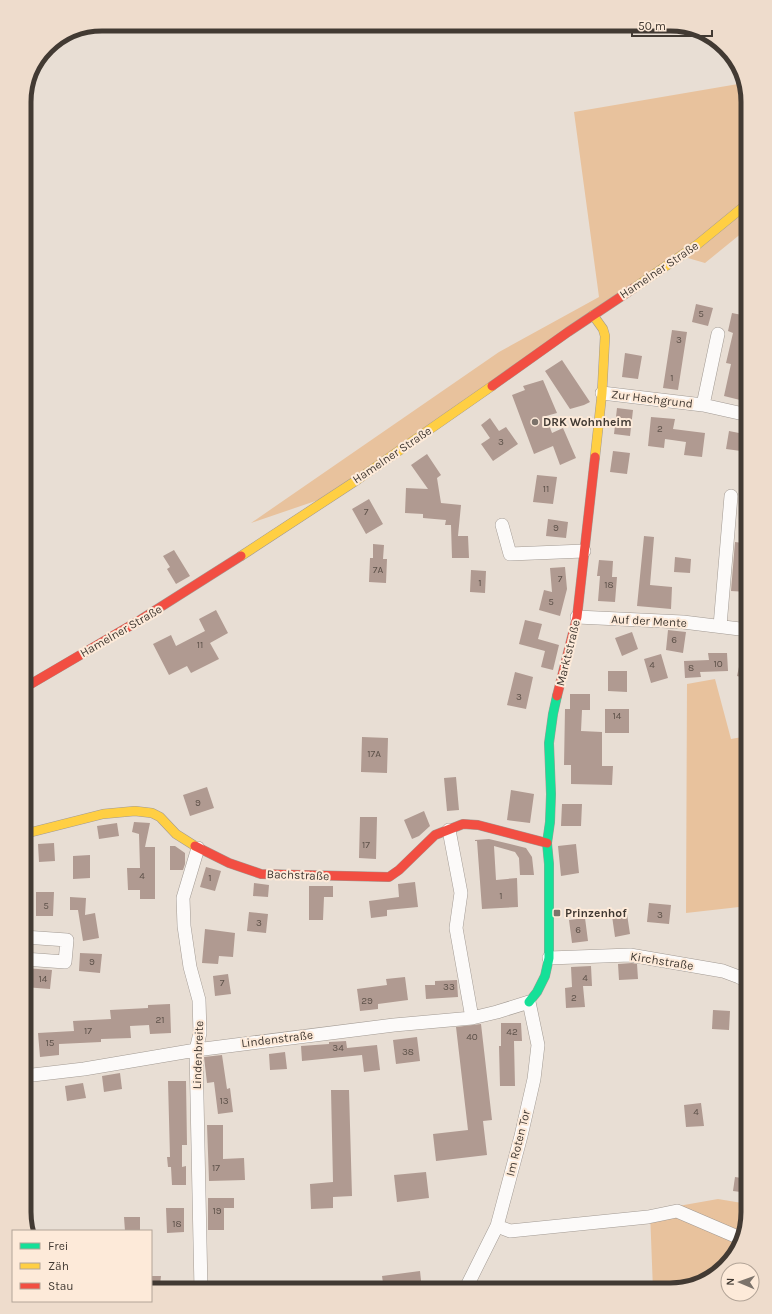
<svg xmlns="http://www.w3.org/2000/svg" width="772" height="1314" viewBox="0 0 772 1314" font-family="Karla,sans-serif">
<style>
.green{fill:#e8c29d}
.building{fill:#b09a91}
.lines{fill:none;stroke-linecap:round;stroke-linejoin:round}
.street-casing{stroke:#a29a93;stroke-width:14}
.fast-casing{stroke:#a29a93;stroke-width:10}
.slow-casing{stroke:#a29a93;stroke-width:10}
.jam-casing{stroke:#a29a93;stroke-width:10}
.street{stroke:#fcfaf9;stroke-width:13}
.fast{stroke:#16e098;stroke-width:9}
.slow{stroke:#ffcf43;stroke-width:9}
.jam{stroke:#f24e42;stroke-width:9}
.poi-dot{fill:#7c736b;stroke:#fdead9;stroke-width:1.5}
.labels{text-anchor:middle;dominant-baseline:central;stroke-width:4;stroke-linejoin:round;paint-order:stroke}
.number-label{font-size:10px;fill:#5e524a}
.street-label{font-size:12px;fill:#423a33;stroke:#fdead9}
.poi-label{font-size:12px;font-weight:bold;fill:#423a33;stroke:#fdead9;text-anchor:start}
.rim{fill:none;stroke:#423a33;stroke-width:5}
</style>
<rect width="100%" height="100%" fill="#e8ded4"/>
<path class="green" d="M744 83 748 102V228L705 263 681 256 333 495 251 523 499 352 599 297 574 112Z
M715 679 731 739 748 736V906L686 913 687 684Z
M718 1199 748 1204V1212L735 1255 704 1282 670 1290H653L650 1211Z"/>
<path class="building" d="M696 304 713 308 708 326 692 322Z
M732 313 747 316 741 343 748 344V358L744 357 740 376 748 378V392L742 391 740 400 724 396 731 364 726 363 733 333 728 331Z
M672 330 687 332 678 390 663 388Z
M625 353 642 356 638 379 622 377Z
M562 360 590 402 584 405 570 409 545 371Z
M543 380 557 413 546 416 552 433 563 428 576 458 560 465 553 446 534 454 512 395 525 390 523 386Z
M617 408 633 410 630 436 614 434Z
M651 417 675 419 673 429 705 433 702 457 684 455 686 442 665 439 664 448 648 446Z
M490 418 499 431 506 427 518 444 493 461 481 444 490 438 481 425Z
M729 431 744 434 741 451 726 449Z
M613 451 630 453 627 474 610 472Z
M427 454 441 475 437 478 441 503 461 505 458 536H468L469 558H452L451 525H445L446 520 423 518V514L405 513 406 488 428 489 411 465Z
M537 475 557 477 553 504 533 502Z
M369 499 383 524 366 534 352 509Z
M548 519 568 522 566 538 546 536Z
M644 536 654 537 650 585 672 587 671 609 637 606Z
M735 542 743 543 742 562H748V592L731 591Z
M373 544 384 545 383 559H387L386 583 369 582 370 558H373Z
M174 550 190 576 176 584 167 569 170 567 163 556Z
M675 557 691 559 690 573 674 572Z
M599 560 613 561 612 577H617L615 602 598 601 600 576H597Z
M565 567 567 589 560 616 539 610 544 590 552 592 550 568Z
M471 570 486 571 485 593 470 592Z
M216 610 228 633 210 643 219 659 191 673 187 666 169 675 153 644 171 635 176 646 205 631 199 619Z
M525 620 542 624 538 639 559 645 553 670 541 667 545 651 519 644Z
M668 630 686 632 683 653 666 650Z
M632 632 638 649 622 656 615 638Z
M744 644H748V679L737 676Z
M708 653H727L728 671 700 672 701 677 685 678 684 661 709 660Z
M661 654 668 678 651 683 644 659Z
M608 671H627V692L608 691Z
M515 672 533 677 526 709 507 705Z
M570 694H590V710H582L581 731 602 732V766H613L612 785 571 784V765H564L565 709H570Z
M605 709H629V733H605Z
M362 737 388 738 387 773 361 772Z
M456 777 459 810 447 811 444 778Z
M207 787 214 808 190 816 183 795Z
M511 790 534 794 530 823 507 820Z
M562 804H582L581 826H561Z
M424 811 430 826 419 836 412 839 404 820Z
M360 817H377L376 859 359 858Z
M134 822 150 823 145 847H155V899H140V890H128L127 868H140L139 834 132 832Z
M117 823 119 836 99 839 97 826Z
M489 839 526 848 532 857 534 875H520L519 858 515 852 494 846 496 880 517 878 518 907 482 909 477 841H475V840Z
M54 843 55 861 39 862 38 844Z
M576 844 579 873 561 876 558 846Z
M170 846H175L185 853V864L183 870H170Z
M90 855V878L73 879V856Z
M206 867 221 871 215 891 200 887Z
M415 882 418 907 387 910V916L371 918 369 901 399 897 398 884Z
M254 883 269 885 268 897 253 896Z
M309 886H333V897H324L323 920H309Z
M36 892H54L53 916H36Z
M70 897 86 898 85 915 95 913 99 938 83 941 78 910H70Z
M649 903 671 905 669 924 647 922Z
M249 912 268 914 266 933 247 931Z
M627 914 630 934 615 937 612 916Z
M585 918 588 941 572 943 569 920Z
M205 929 235 933 233 957 219 956 218 964 202 963Z
M80 953 102 954 100 973 79 971Z
M632 963 637 964 638 979 619 980 618 964Z
M591 966 592 986H583L585 1007 566 1008 565 988 572 987 571 967Z
M24 968 52 970 50 989 24 987Z
M228 974 231 994 215 996 213 976Z
M405 977 408 1000 378 1004V1009L360 1011 357 989 387 985 386 979Z
M457 980 458 997 426 999 425 985H435V981Z
M170 1004 171 1033 150 1034 149 1025 130 1026 131 1038 101 1039V1042L59 1044V1055L40 1057 38 1033 74 1031 73 1021 111 1019 110 1010 148 1008V1005Z
M713 1010 730 1011 729 1030 712 1029Z
M501 1023H521L522 1041H514L515 1086H500L499 1046H501Z
M481 1024 492 1120 483 1121 487 1155 436 1161 433 1134 468 1130 456 1027Z
M417 1037 420 1061 396 1064 393 1040Z
M346 1041 347 1048 377 1045 380 1070 364 1072 362 1055 302 1061 301 1046 329 1044V1042Z
M285 1052 287 1069 270 1070 269 1054Z
M222 1055 227 1089 230 1088 233 1112 218 1114 214 1082 207 1083 204 1057Z
M120 1073 122 1089 104 1092 102 1076Z
M168 1081H186L187 1145H182V1167L186 1166V1185H172L171 1167H168L167 1157H170Z
M83 1083 86 1098 67 1101 65 1086Z
M331 1090H349L352 1196 333 1197V1208L311 1209 310 1184 333 1182Z
M701 1103 704 1126 686 1127 684 1105Z
M207 1125H223V1159L244 1158 245 1180 209 1181Z
M426 1172 429 1198 397 1202 394 1175Z
M735 1177 748 1179V1193L733 1191Z
M208 1198H234V1208H224V1230H208Z
M166 1208H184V1232L167 1233Z
M124 1217H140V1231H125Z
M420 1271 422 1290H384L382 1276Z
M151 1276H161L160 1285H151Z"/>
<g class="lines">
<g class="street-casing">
<path id="street" d="M602 393 703 405 748 415
M703 405 718 334
M502 525 510 554 584 551
M577 617 683 622 748 630
M720 626 731 496
M449 830 461 893 456 928 472 1018
M198 848 183 898 184 926 190 967 199 1000 200 1033 196 1050 201 1290
M549 958 630 955 723 971 739 977 748 982
M24 959 65 962 67 940 24 937
M24 1076 84 1069 196 1050 394 1025 472 1018 497 1012 529 1002 538 1045 534 1079 521 1136 497 1226 465 1290
M497 1226 510 1231 648 1217 677 1211 740 1238"/>
</g>
<g class="fast-casing">
<path id="fast" d="M529 1002 537 992 545 976 549 958V864L547 843 550 822 551 794 549 743 553 714 557 696"/>
</g>
<g class="slow-casing">
<path id="slow" d="M634 288 698 244 748 203
M593 315 603 329 605 336 602 393 595 457
M241 556 357 480 492 386
M24 834 103 814 135 811 152 813 160 817 176 834 195 846"/>
</g>
<g class="jam-casing">
<path id="jam" d="M492 386 568 332 634 288
M24 688 140 620 241 556
M557 696 577 617 595 457
M195 846 229 863 261 874 389 877 399 870 435 835 463 824 478 825 547 843"/>
</g>
<use href="#street" class="street"/>
<use href="#fast" class="fast"/>
<use href="#slow" class="slow"/>
<use href="#jam" class="jam"/>
</g>
<g class="poi-dot">
<circle cx="535" cy="422" r="4"/>
<rect x="553" y="909" width="8" height="8" rx="2"/>
</g>
<g class="labels">
<g class="number-label">
<text x="701" y="314">5</text>
<text x="679" y="340">3</text>
<text x="672" y="378">1</text>
<text x="660" y="429">2</text>
<text x="501" y="442">3</text>
<text x="546" y="489">11</text>
<text x="366" y="512">7</text>
<text x="556" y="528">9</text>
<text x="378" y="570">7A</text>
<text x="560" y="579">7</text>
<text x="480" y="583">1</text>
<text x="609" y="585">18</text>
<text x="551" y="602">5</text>
<text x="674" y="640">6</text>
<text x="200" y="645">11</text>
<text x="718" y="664">10</text>
<text x="652" y="665">4</text>
<text x="691" y="668">8</text>
<text x="519" y="697">3</text>
<text x="617" y="716">14</text>
<text x="374" y="754">17A</text>
<text x="198" y="803">9</text>
<text x="366" y="845">17</text>
<text x="142" y="876">4</text>
<text x="210" y="878">1</text>
<text x="501" y="896">1</text>
<text x="46" y="906">5</text>
<text x="660" y="915">3</text>
<text x="259" y="923">3</text>
<text x="578" y="930">6</text>
<text x="92" y="962">9</text>
<text x="585" y="978">4</text>
<text x="43" y="979">14</text>
<text x="222" y="983">7</text>
<text x="449" y="987">33</text>
<text x="574" y="998">2</text>
<text x="367" y="1001">29</text>
<text x="160" y="1020">21</text>
<text x="88" y="1031">17</text>
<text x="512" y="1032">42</text>
<text x="472" y="1037">40</text>
<text x="50" y="1043">15</text>
<text x="338" y="1048">34</text>
<text x="408" y="1052">38</text>
<text x="224" y="1101">13</text>
<text x="696" y="1112">4</text>
<text x="216" y="1168">17</text>
<text x="217" y="1211">19</text>
<text x="177" y="1224">18</text>
</g>
<g class="street-label">
<text transform="translate(659 270) rotate(-34)">Hamelner Straße</text>
<text transform="translate(652 399) rotate(7)">Zur Hachgrund</text>
<text transform="translate(392 455) rotate(-34)">Hamelner Straße</text>
<text transform="translate(649 621) rotate(3)">Auf der Mente</text>
<text transform="translate(121 631) rotate(-30)">Hamelner Straße</text>
<text transform="translate(568 653) rotate(-76)">Marktstraße</text>
<text transform="translate(298 875) rotate(2)">Bachstraße</text>
<text transform="translate(662 961) rotate(9)">Kirchstraße</text>
<text transform="translate(277 1039) rotate(-7)">Lindenstraße</text>
<text transform="translate(198 1055) rotate(-88)">Lindenbreite</text>
<text transform="translate(518 1143) rotate(-76)">Im Roten Tor</text>
</g>
<g class="poi-label">
<text x="543" y="422">DRK Wohnheim</text>
<text x="565" y="913">Prinzenhof</text>
</g>
</g>
<path d="M0 0H772V1314H0ZM102 31H670A71 71 0 0 1 741 102V1212A71 71 0 0 1 670 1283H102A71 71 0 0 1 31 1212V102A71 71 0 0 1 102 31Z" fill="#eedccc" fill-rule="evenodd"/>
<path class="rim" d="M102 31H670A71 71 0 0 1 741 102V1212A71 71 0 0 1 670 1283H102A71 71 0 0 1 31 1212V102A71 71 0 0 1 102 31Z"/>
<rect x="12" y="1230" width="140" height="72" fill="#fdead9" stroke="#b2a497"/>
<rect x="20" y="1243" width="20" height="6" fill="#16e098" stroke="#b2a497"/>
<text x="48" y="1250" font-size="12" fill="#423a33">Frei</text>
<rect x="20" y="1263" width="20" height="6" fill="#ffcf43" stroke="#b2a497"/>
<text x="48" y="1270" font-size="12" fill="#423a33">Zäh</text>
<rect x="20" y="1283" width="20" height="6" fill="#f24e42" stroke="#b2a497"/>
<text x="48" y="1290" font-size="12" fill="#423a33">Stau</text>
<g transform="translate(740 1282) rotate(272)"><circle r="19" fill="#fdead9" stroke="#b2a497"/>
<path d="M0-3L7 15L0 10L-7 15Z" fill="#7c736b"/>
<text y="-6" font-size="11" font-weight="bold" text-anchor="middle" fill="#423a33">N</text>
</g>
<path d="M632 30v6h80v-6" fill="none" stroke="#423a33" stroke-width="2"/>
<text x="638" y="30" font-size="12" fill="#423a33" stroke="#fdead9" stroke-width="3" paint-order="stroke">50 m</text>
</svg>
